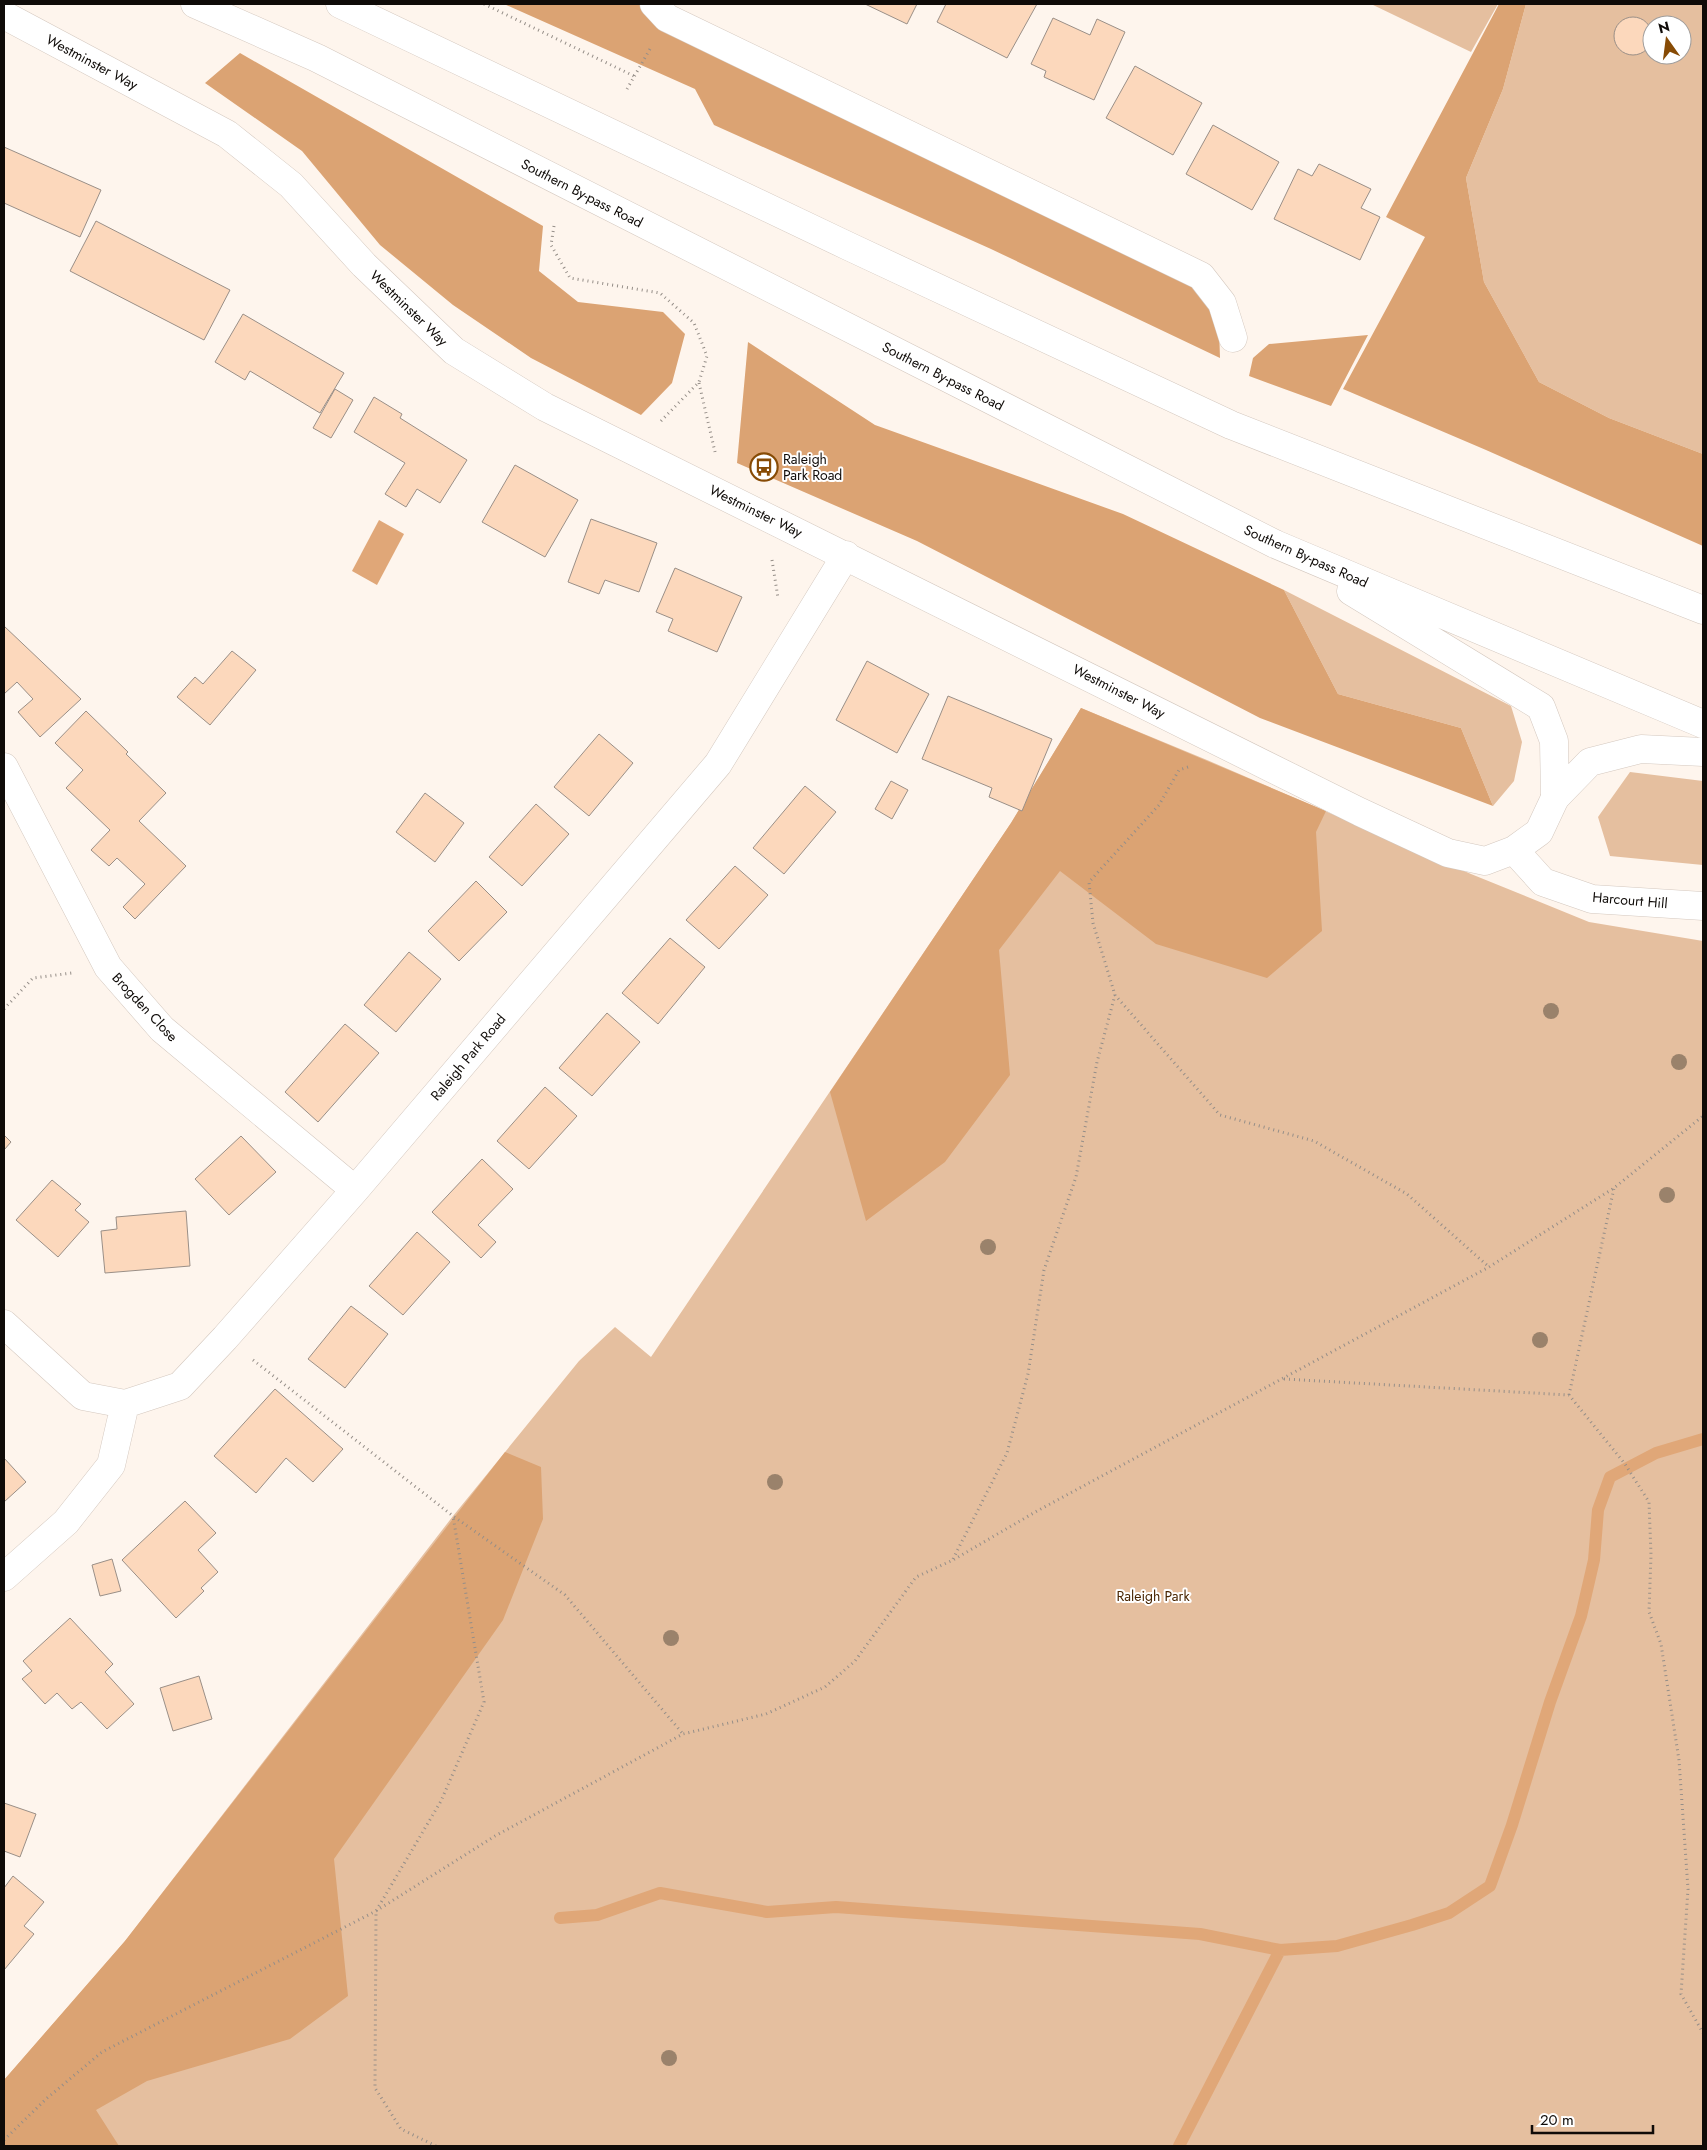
<svg xmlns="http://www.w3.org/2000/svg" width="1707" height="2150" viewBox="0 0 1707 2150" font-family="Jost,sans-serif">
<style>
.green{fill:#e5bf9f;fill-rule:evenodd}
.forest{fill:#dba373}
.water{fill:#e0a778}
.lines{fill:none;stroke-linecap:round;stroke-linejoin:round}
.stream{stroke:#e0a778;stroke-width:12}
.building{fill:#fcd8bc;stroke:#9a8f87}
.minor-casing{stroke:#d4c8bf;stroke-width:29}
.highway-casing{stroke:#d4c8bf;stroke-width:29}
.path{stroke:#958e88;stroke-width:3;stroke-dasharray:1 4;stroke-linecap:butt}
.minor{stroke:#fff;stroke-width:28}
.highway{stroke:#fff;stroke-width:28}
.tree{fill:#9a826b}
.labels{text-anchor:middle;dominant-baseline:central;stroke-width:4;stroke-linejoin:round;paint-order:stroke}
.street-label{font-size:14px;fill:#0f0b08;stroke:#fff}
.poi-label{font-size:14px;fill:#0f0b08;stroke:#fff;text-anchor:start}
.park-label{font-size:14px;fill:#482400;stroke:#fff}
</style>
<rect width="100%" height="100%" fill="#fef5ed"/>
<path class="green" d="M1371 4H1498L1471 52Z
M1526 4H1703V454L1609 418 1539 382 1484 282 1466 178 1503 89ZM1652 25H1682V55H1652Z
M1284 590 1511 706 1522 742 1514 781 1493 806 1461 728 1338 694Z
M1081 708 1207 760 1471 874 1589 922 1703 941V2146H4V2080L125 1941 453 1516 579 1361 615 1327 651 1357 1011 823Z
M1630 772 1703 781V865L1610 856 1598 817Z"/>
<path class="forest" d="M504 4H640L655 18 1188 278 1211 307 1219 327 1220 358 991 249 714 125 695 89Z
M1499 4H1526L1503 89 1466 178 1484 282 1539 382 1609 418 1703 454V546L1486 450 1343 389 1425 237 1386 217Z
M240 53 543 226 539 271 578 302 663 312 685 334 672 383 641 415 531 358 453 305 380 245 302 151 205 83Z
M1368 335 1331 406 1249 376 1253 358 1269 344Z
M748 342 875 425 1123 514 1284 590 1338 694 1461 728 1493 806 1260 718 917 541 737 463Z
M1081 708 1326 811 1316 832 1322 931 1267 978 1156 944 1060 871 999 950 1010 1075 945 1162 866 1221 830 1092 1011 823Z
M505 1452 541 1467 543 1519 503 1620 334 1859 348 1996 290 2039 147 2081 96 2110 119 2146H4V2080L125 1941Z"/>
<path class="water" d="M379 520 404 534 377 585 352 571Z"/>
<g class="lines">
<path class="stream" d="M560 1918 597 1915 660 1893 767 1912 836 1907 1078 1925 1200 1934 1280 1950
M1179 2146 1280 1950 1337 1946 1412 1925 1449 1913 1490 1886 1512 1825 1550 1702 1581 1616 1594 1560 1598 1510 1610 1477 1656 1453 1703 1439"/>
</g>
<path class="building" d="M865 4H917L907 24Z
M946 4H1037L1007 58 937 22Z
M1614 36a19 19 0 1 1 38 0a19 19 0 1 1-38 0Z
M1053 18 1090 35 1097 19 1125 32 1094 100 1044 77 1046 71 1031 64Z
M1135 66 1202 103 1173 155 1106 118Z
M1213 125 1279 162 1252 210 1186 174Z
M4 147 101 190 80 237 4 203Z
M1319 164 1371 189 1361 208 1380 217 1360 260 1274 219 1298 169 1312 176Z
M96 221 230 290 204 340 70 271Z
M243 314 344 373 320 413 250 371 245 380 215 362Z
M335 389 353 400 331 438 313 428Z
M374 397 402 414 400 418 467 460 440 503 417 489 406 507 385 494 405 463 354 432Z
M515 465 578 500 545 557 482 522Z
M591 519 657 543 639 592 605 580 599 594 568 582Z
M675 568 742 597 717 652 668 631 673 619 656 612Z
M4 626 81 699 40 737 18 712 33 699 17 682 4 694Z
M232 651 256 670 210 725 177 697 195 677 203 684Z
M867 661 929 694 897 753 836 720Z
M948 696 1052 739 1022 811 989 797 992 788 922 759Z
M86 711 128 752 126 754 166 793 139 821 186 866 135 919 123 907 145 884 117 858 109 866 91 850 110 830 66 788 83 770 55 743Z
M599 734 633 763 589 816 554 787Z
M891 781 908 790 892 819 875 809Z
M805 786 836 812 784 874 753 848Z
M425 793 464 823 435 862 396 832Z
M536 804 569 834 522 886 489 857Z
M735 866 768 895 719 949 686 920Z
M476 881 507 912 459 961 428 931Z
M670 938 705 967 658 1024 622 993Z
M409 952 441 979 396 1032 364 1005Z
M607 1013 640 1042 592 1096 559 1068Z
M345 1024 379 1053 318 1122 285 1092Z
M545 1087 577 1116 529 1169 497 1141Z
M4 1135 11 1142 4 1150Z
M241 1136 276 1172 229 1215 195 1179Z
M482 1159 513 1189 478 1225 496 1242 481 1258 432 1212Z
M52 1180 81 1204 75 1210 89 1222 58 1257 16 1220Z
M186 1211 190 1266 105 1273 101 1231 117 1229 116 1217Z
M417 1232 450 1262 403 1315 369 1286Z
M351 1306 388 1334 345 1388 308 1359Z
M275 1389 343 1449 313 1482 286 1458 256 1493 214 1456Z
M4 1458 26 1482 4 1502Z
M185 1501 216 1533 198 1550 218 1572 201 1588 204 1591 176 1618 122 1560Z
M112 1559 121 1591 100 1596 92 1565Z
M70 1618 113 1664 105 1672 134 1704 107 1729 81 1702 72 1709 57 1693 45 1704 22 1679 32 1671 23 1661Z
M199 1676 212 1719 173 1731 160 1688Z
M4 1803 36 1814 20 1857 4 1851Z
M13 1876 44 1902 24 1926 34 1934 4 1970V1888Z"/>
<g class="lines">
<g class="minor-casing">
<path id="minor" d="M654 4 667 18 1201 276 1222 303 1233 338
M4 15 227 134 291 185 364 265 454 351 545 407 1360 812 1448 853 1485 861 1514 850 1539 832 1555 798
M4 767 108 967 162 1029 355 1190
M1514 850 1543 882 1592 899 1703 906
M4 1324 83 1396 125 1404 180 1386 225 1338 355 1190 718 764 846 555
M4 1577 66 1522 111 1465 125 1404"/>
</g>
<g class="highway-casing">
<path id="highway" d="M195 4 317 58 1275 544 1703 724
M340 4 848 246 1231 425 1703 610
M1351 591 1541 707 1554 741 1555 798
M1555 798 1590 762 1641 749 1703 752"/>
</g>
<path class="path" d="M484 4 634 76
M627 89 650 49
M554 226 551 245 570 278 660 293 694 323 707 356 699 382 659 423
M699 383 715 452
M772 560 778 598
M1188 767 1179 770 1159 805 1089 882 1093 923 1115 995 1220 1115 1314 1141 1407 1194 1489 1267
M4 1009 33 978 72 973
M253 1360 453 1516 565 1595 683 1734
M1284 1379 1569 1395 1625 1464 1649 1502 1651 1555 1649 1612 1661 1644 1679 1760 1688 1889 1681 1994 1703 2033
M1569 1395 1614 1188
M953 1559 1007 1453 1028 1374 1044 1270 1076 1177 1097 1062 1115 995
M4 2140 46 2099 102 2052 376 1911 495 1836 683 1734 766 1714 825 1687 855 1661 916 1577 953 1560 1037 1511 1489 1267 1614 1188 1703 1116
M436 2146 401 2129 375 2088 376 1911 441 1801 484 1702 453 1516"/>
<use href="#minor" class="minor"/>
<use href="#highway" class="highway"/>
</g>
<g class="tree">
<circle cx="1551" cy="1011" r="8"/>
<circle cx="1679" cy="1062" r="8"/>
<circle cx="1667" cy="1195" r="8"/>
<circle cx="988" cy="1247" r="8"/>
<circle cx="1540" cy="1340" r="8"/>
<circle cx="775" cy="1482" r="8"/>
<circle cx="671" cy="1638" r="8"/>
<circle cx="669" cy="2058" r="8"/>
</g>
<defs>
<g id="bus-ring" transform="scale(1.4375)"><circle r="9.5" fill="#fff" stroke="#874b05" stroke-width="1.5"/><path d="M-5-6H5V4H4V6H2V4H-2V6H-4V4H-5ZM-3.5-4V0h7V-4ZM-3.5 1.2v1.5H-2V1.2ZM2 1.2v1.5H3.5V1.2Z" fill="#874b05"/></g>
</defs>
<g fill-rule="evenodd">
<use href="#bus-ring" x="764" y="467"/>
</g>
<g class="labels">
<g class="street-label">
<text transform="translate(92 62) rotate(28)">Westminster Way</text>
<text transform="translate(582 193) rotate(27)">Southern By-pass Road</text>
<text transform="translate(409 308) rotate(44)">Westminster Way</text>
<text transform="translate(943 376) rotate(27)">Southern By-pass Road</text>
<text transform="translate(756 511) rotate(26)">Westminster Way</text>
<text transform="translate(1306 556) rotate(24)">Southern By-pass Road</text>
<text transform="translate(1119 691) rotate(27)">Westminster Way</text>
<text transform="translate(1630 900) rotate(5)">Harcourt Hill</text>
<text transform="translate(145 1007) rotate(47)">Brogden Close</text>
<text transform="translate(468 1057) rotate(-50)">Raleigh Park Road</text>
</g>
<g class="poi-label">
<text x="783" y="459">Raleigh<tspan x="783" dy="16">Park Road</tspan></text>
</g>
<g class="park-label">
<text x="1153" y="1596">Raleigh Park</text>
</g>
</g>
<rect width="1707" height="2150" fill="none" stroke="#0f0b08" stroke-width="10"/>
<g transform="translate(1667 40) rotate(346)"><circle r="24" fill="#ffffff" stroke="#9f9d9c"/>
<path d="M0-4L9 19L0 12L-9 19Z" fill="#874b05"/>
<text y="-8" font-size="14" font-weight="bold" text-anchor="middle" fill="#0f0b08">N</text>
</g>
<path d="M1532 2125v8h121v-8" fill="none" stroke="#0f0b08" stroke-width="2.5"/>
<text x="1540" y="2125" font-size="15" fill="#0f0b08" stroke="#ffffff" stroke-width="4" paint-order="stroke">20 m</text>
</svg>
